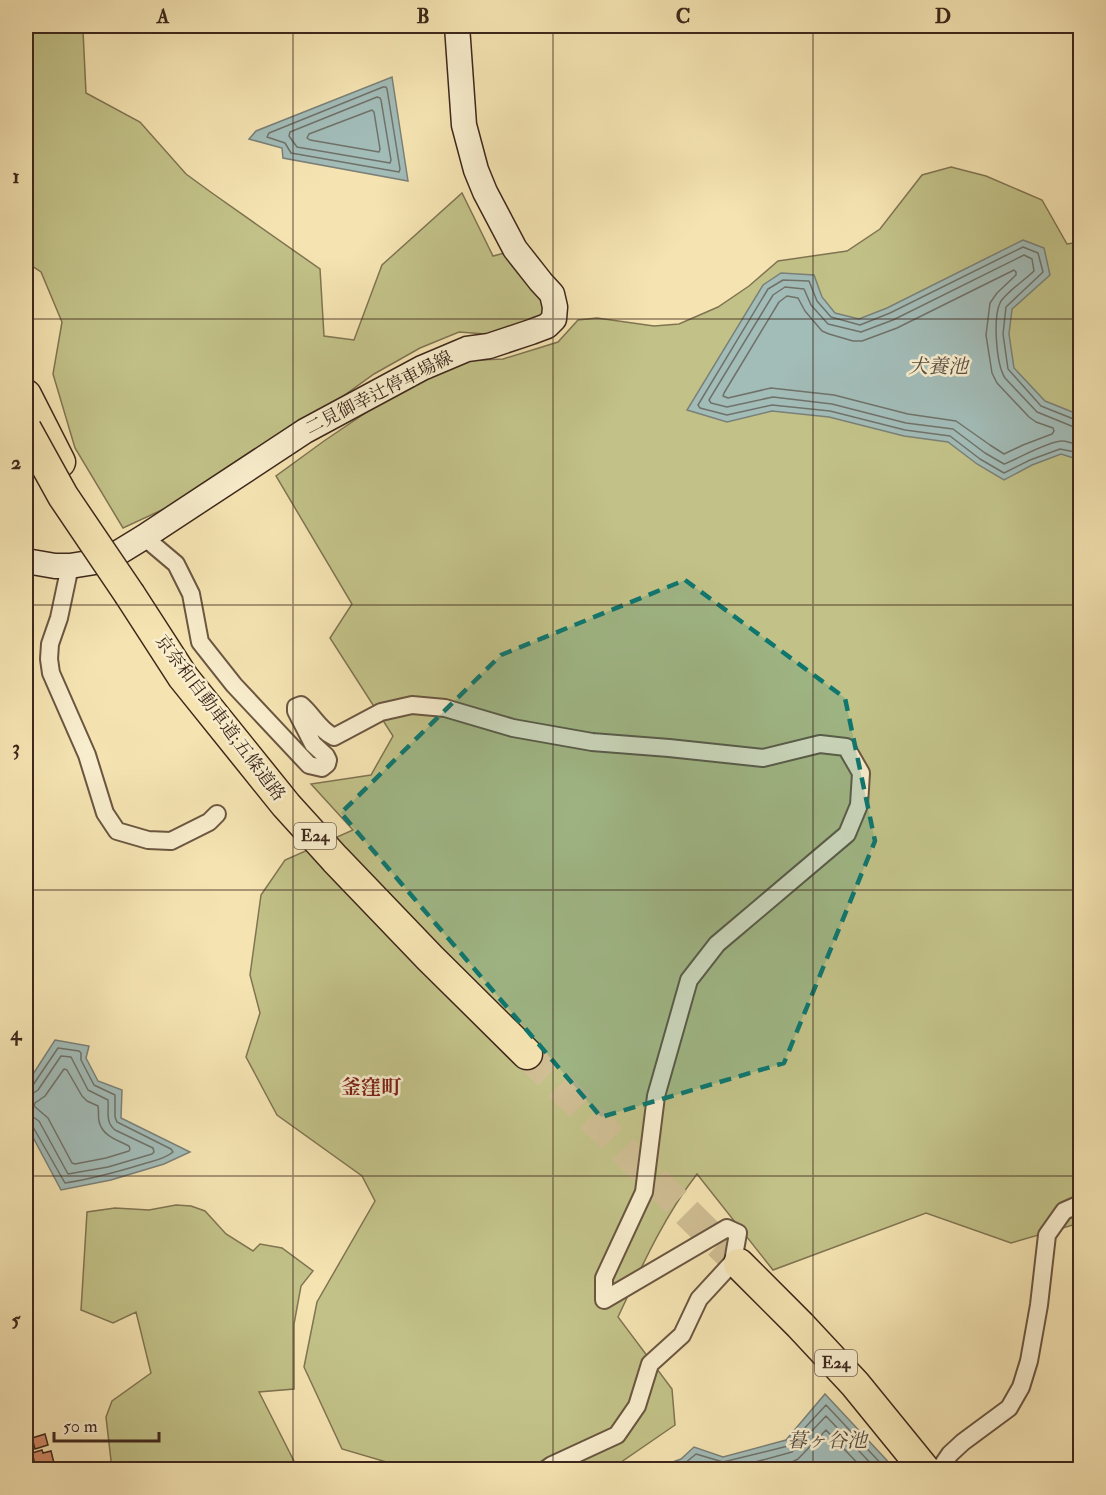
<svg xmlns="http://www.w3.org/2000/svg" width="1106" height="1495" viewBox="0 0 1106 1495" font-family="'IM FELL Double Pica','Noto Serif JP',serif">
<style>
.green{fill:#c2c288;stroke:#807452;stroke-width:1.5}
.water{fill:#a2bcb8;stroke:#7a8079;stroke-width:1.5}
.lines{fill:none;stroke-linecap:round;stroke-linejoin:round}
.shore{stroke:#70726a;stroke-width:1.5}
.building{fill:#d18966;stroke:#3d271b;stroke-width:1.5}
.motorway-tunnel{stroke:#d0be94;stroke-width:30;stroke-dasharray:30 15;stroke-linecap:butt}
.minor-casing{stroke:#6b5641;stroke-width:20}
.secondary-casing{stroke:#3d271b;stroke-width:27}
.motorway-casing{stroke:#3d271b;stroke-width:33}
.minor{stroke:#f8edcd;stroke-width:16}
.secondary{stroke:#f8edcd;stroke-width:24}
.motorway{stroke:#f5e4b2;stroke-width:30}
.motorway-bridge-casing{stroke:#3d271b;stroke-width:33;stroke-linecap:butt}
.motorway-bridge{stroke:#f5e4b2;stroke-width:30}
.marked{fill:#0f766e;fill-opacity:0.2;stroke:#0f766e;stroke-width:4.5;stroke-dasharray:12 8;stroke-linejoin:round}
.grid{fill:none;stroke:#3d271b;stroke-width:1.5;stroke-opacity:0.55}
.labels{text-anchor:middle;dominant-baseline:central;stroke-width:5;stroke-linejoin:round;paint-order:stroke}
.shield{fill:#f8edcd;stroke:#756250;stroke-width:1.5}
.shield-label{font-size:16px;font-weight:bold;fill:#3d271b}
.street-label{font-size:18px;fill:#3d271b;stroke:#f8edcd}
.water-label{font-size:20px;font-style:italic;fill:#564c42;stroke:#f8edcd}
.neighbourhood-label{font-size:20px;font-weight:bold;fill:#7a1f14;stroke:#f8edcd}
.neatline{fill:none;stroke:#3d271b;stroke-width:2}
.grid-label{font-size:20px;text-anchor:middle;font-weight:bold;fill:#3d271b}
</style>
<rect width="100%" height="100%" fill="#f5e4b2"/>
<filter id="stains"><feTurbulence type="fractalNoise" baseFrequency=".00333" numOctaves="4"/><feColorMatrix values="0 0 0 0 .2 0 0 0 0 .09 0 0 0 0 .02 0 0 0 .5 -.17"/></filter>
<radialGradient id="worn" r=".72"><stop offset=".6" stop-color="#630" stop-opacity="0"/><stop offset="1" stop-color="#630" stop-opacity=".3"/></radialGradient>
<path class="green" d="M26 26H87L83 31 86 93 140 122 186 174 212 193 320 269 324 336 354 340 382 265 462 193 493 256 508 252 536 280 550 317 499 335 459 332 420 348 374 374 299 428 209 488 123 528 75 448 53 374 62 322 41 272 26 262Z
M951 167 986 176 1042 200 1067 244 1080 242V1223L1011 1243 926 1213 773 1270 697 1174C663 1218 641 1268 618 1317L672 1389 675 1425 611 1469H410L342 1449 304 1367 317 1302 375 1201 362 1176 277 1115 246 1057 260 1013 250 975 261 895 285 860 353 830 311 784 371 775 393 736 330 638 352 604 276 476 324 441 426 372 458 361 503 359 558 342 578 320 597 318 654 326 679 324 718 307 749 286 778 261 847 251 880 229 922 175Z
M176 1205 191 1206 205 1211 226 1234 253 1251 260 1244 282 1248 313 1271 301 1286 294 1324V1389L259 1392 298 1469H112L106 1417 112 1401 151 1373 136 1312 113 1323 81 1310 87 1212 115 1208 149 1210Z"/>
<path class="water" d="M392 77 408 181 283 158 282 148 249 139 256 131Z
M1023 240 1044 248 1050 275 1012 309 1009 334 1014 368 1045 401 1080 415V460L1061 454 1032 465 1004 480 977 464 948 442 904 436 829 417 772 411 727 422 687 410 763 285 781 273 814 275 822 297 835 313 859 319 887 308Z
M55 1040 89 1046 86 1058 98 1081 122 1090 121 1118 190 1152 164 1164 111 1180 61 1190 26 1124V1085Z
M825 1394 895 1469H653L681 1459 694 1447 723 1457 786 1440Z"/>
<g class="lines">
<path class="shore" d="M383 87H386L387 89 400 169 399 172 291 153 285 143 267 137 269 133Z
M377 97 380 98 381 100 391 160 390 163 297 147 289 136 290 132Z
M372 110 374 112 380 149 379 152 310 140 307 138 309 134Z
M1014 270 1016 272V275L997 293 990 303 986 335 992 373 997 383 1029 417 1036 422 1053 428 1054 431 1052 434 1023 445 1004 454 990 445 956 421 908 414 834 395 771 388 728 398 723 396 724 393 779 302 787 296 798 298 805 311 822 331 829 334 853 341H862L897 328Z
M1080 421 1076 420 1041 406 1008 369 1003 334 1006 307 1043 272 1038 253 1023 247 890 313 860 325 831 317 817 301 809 281 783 280 768 289 698 405 700 408 727 415 772 405 830 411 905 430 950 436 980 459 1004 473 1030 460 1060 449 1080 453
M1080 428 1074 427 1037 412 1005 378C996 364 993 318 1000 303 1004 294 1026 279 1034 271L1032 259 1024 255 893 320 861 332 828 324 811 305 804 289 785 287 773 295 709 400 711 403 727 407 773 397 832 404 906 423 953 429 985 453 1004 464C1018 459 1048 441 1062 441 1068 441 1075 444 1080 446
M64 1069 67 1070 82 1096 87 1101 98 1106C99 1111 98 1116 99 1121 102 1136 117 1140 129 1146L130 1149 129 1151 106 1158 75 1164 72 1163 48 1118 34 1106 35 1103 45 1096Z
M26 1088 30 1087 33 1085 58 1048 79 1051 81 1053V1060L94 1085 115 1095V1117L117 1122 171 1149 173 1152C165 1159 153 1161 143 1164 117 1172 91 1179 65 1183L33 1127 30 1124 26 1123
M26 1095 32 1094 38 1090 61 1056 71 1057 88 1090 108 1100C109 1111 105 1122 115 1130L153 1148 154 1152 152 1154 108 1167 68 1174 39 1121 33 1117 26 1116
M670 1470 684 1464 696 1454 723 1462 788 1446 826 1405 887 1470
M726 1470 792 1452 826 1416 877 1470
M763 1470 792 1462 798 1459 826 1430 864 1470"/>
</g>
<path class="building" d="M45 1434 48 1445 35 1449 32 1438Z
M26 1443H27L30 1453 26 1455Z
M42 1450 43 1453 51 1451 54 1463 36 1468 32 1453Z"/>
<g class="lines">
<path class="motorway-tunnel" d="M527 1054 739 1264"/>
<g class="minor-casing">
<path id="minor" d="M144 537 176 564 191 594 200 642 234 685 309 765 322 768 327 764 328 760 326 756 313 744 296 711V707L301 705C313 715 319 730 334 737L381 712 412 705 445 708 513 728 592 742 669 748 763 758 820 744 846 747 861 773 859 805 847 834 717 944 689 980 656 1096 644 1192 604 1278V1300L727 1228 738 1233 733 1262 699 1299 682 1335 650 1364 637 1406 617 1435 552 1465 545 1470
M70 566 59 618 50 644 49 659 51 673 87 755 105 813 117 831 148 840 171 841 209 822 217 814
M939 1470 950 1454 963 1442 1009 1408 1021 1387 1029 1361 1039 1305 1047 1235 1064 1211 1080 1204"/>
</g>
<g class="secondary-casing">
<path id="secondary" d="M26 561 55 566H70L95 562 113 556 144 537 305 431 422 368 467 349 489 346 531 332 547 326 554 319 555 307 552 294 541 282 515 249 485 192 476 170 464 125 457 26"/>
</g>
<g class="motorway-casing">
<path id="motorway" d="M26 395 60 462
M130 595 183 677 286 805 335 859 430 958 527 1054
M739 1264 800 1325 855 1384 925 1470"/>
</g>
<use href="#minor" class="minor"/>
<use href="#secondary" class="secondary"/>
<use href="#motorway" class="motorway"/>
<g class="motorway-bridge-casing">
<path id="motorway-bridge" d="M26 429 63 496 130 595"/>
</g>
<use href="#motorway-bridge" class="motorway-bridge"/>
</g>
<path class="marked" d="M685 580 845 698 875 841 784 1063 601 1117 341 813 501 655Z"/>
<path class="grid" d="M293 26V1470M553 26V1470M813 26V1470M26 319H1080M26 605H1080M26 890H1080M26 1176H1080"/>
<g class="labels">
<g class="shield">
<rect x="294" y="823" width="42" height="26" rx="4.5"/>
<rect x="815" y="1350" width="42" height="26" rx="4.5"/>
</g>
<g class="shield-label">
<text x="315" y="836">E24</text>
<text x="836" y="1363">E24</text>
</g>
<g class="street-label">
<text transform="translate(379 393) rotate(-27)">二見御幸辻停車場線</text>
<text transform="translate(220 718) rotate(53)">京奈和自動車道;五條道路</text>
</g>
<g class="water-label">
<text x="938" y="366">犬養池</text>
<text x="827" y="1440">暮ヶ谷池</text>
</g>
<g class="neighbourhood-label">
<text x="371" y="1087">釜窪町</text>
</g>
</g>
<rect width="1106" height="1495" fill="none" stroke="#f5e4b2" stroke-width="66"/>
<path d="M54 1432v9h105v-9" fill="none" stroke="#3d271b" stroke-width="3"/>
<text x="63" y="1432" font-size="18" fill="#3d271b" stroke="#f8edcd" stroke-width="4.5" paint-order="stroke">50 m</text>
<rect x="33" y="33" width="1040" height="1429" class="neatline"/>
<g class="grid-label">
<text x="163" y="23">A</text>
<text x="423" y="23">B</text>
<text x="683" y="23">C</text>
<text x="943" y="23">D</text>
<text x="16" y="183">1</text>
<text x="16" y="469">2</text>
<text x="16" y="754">3</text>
<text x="16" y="1040">4</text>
<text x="16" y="1326">5</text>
</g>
<rect width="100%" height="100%" filter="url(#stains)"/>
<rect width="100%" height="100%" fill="url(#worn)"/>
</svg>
